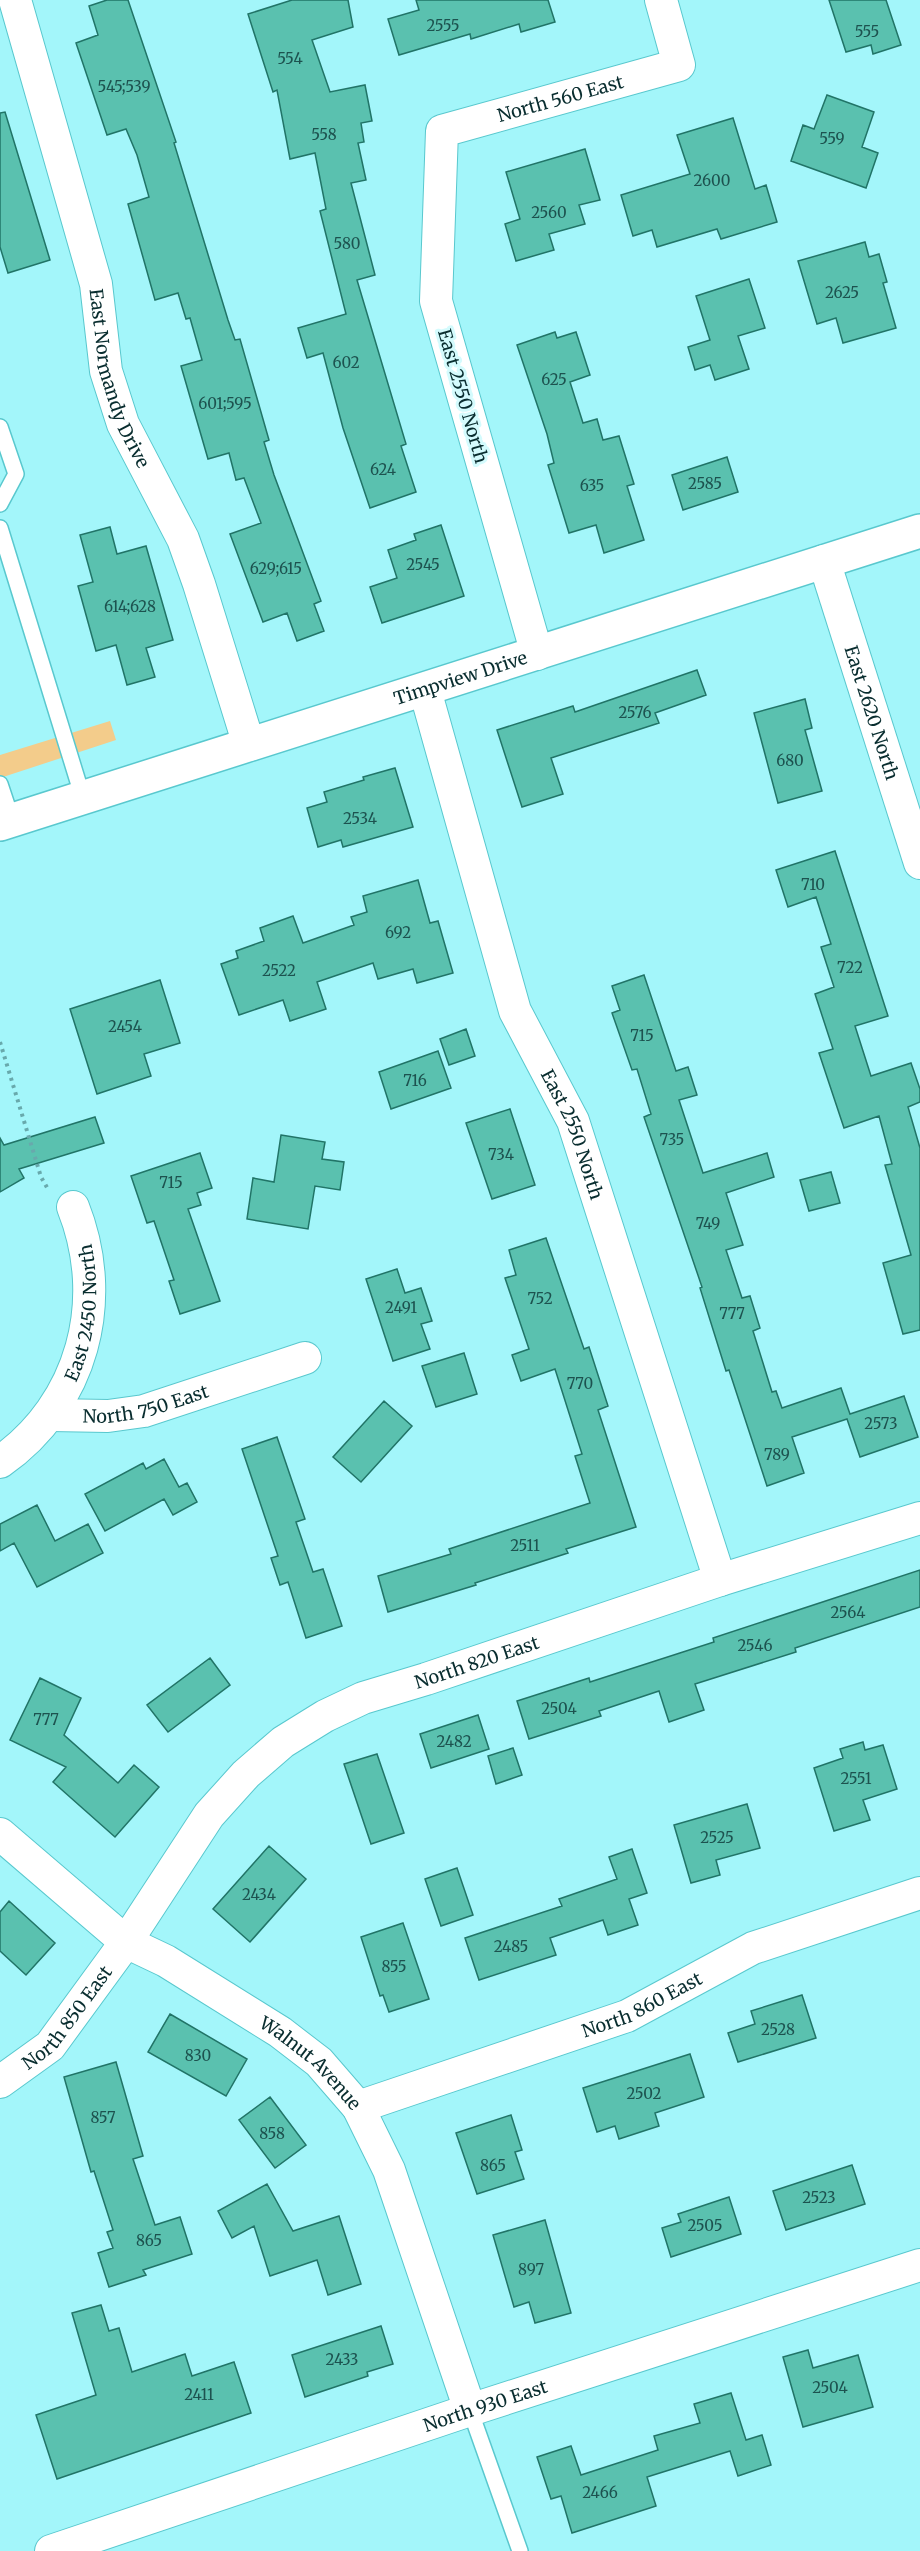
<svg xmlns="http://www.w3.org/2000/svg" width="920" height="2551" viewBox="0 0 920 2551" font-family="Merriweather,serif">
<style>
.green{fill:#f3cc8b}
.building{fill:#5ac1af;stroke:#217467;stroke-width:1.5}
.lines{fill:none;stroke-linecap:round;stroke-linejoin:round}
.service-casing{stroke:#59c8ce;stroke-width:18}
.minor-casing{stroke:#59c8ce;stroke-width:34}
.tertiary-casing{stroke:#59c8ce;stroke-width:36}
.path{stroke:#68a9ac;stroke-width:4;stroke-dasharray:3 4.5;stroke-linecap:butt}
.service{stroke:#fff;stroke-width:15}
.minor{stroke:#fff;stroke-width:32}
.tertiary{stroke:#fff;stroke-width:33}
.labels{text-anchor:middle;dominant-baseline:central;stroke-width:6;stroke-linejoin:round;paint-order:stroke}
.number-label{font-size:15px;fill:#1d524f}
.street-label{font-size:18px;fill:#092d2f;stroke:#d4fbfd}
</style>
<rect width="100%" height="100%" fill="#a3f6fa"/>
<path class="green" d="M110 721 116 740 0 778V755Z"/>
<path class="building" d="M107 0H128L176 142 174 143 228 320 235 340 240 339 269 440 264 442 274 475 321 601 314 604 324 631 297 641 287 613 263 622 230 534 261 523 244 478 236 480 229 453 208 459 181 366 202 360 190 318 186 319 178 293 155 300 128 204 149 197 137 155 126 129 107 135 76 43 98 35 89 6Z
M292 0H348L353 27 312 40 330 92 365 85 372 121 361 123 364 142 358 143 366 180 351 183 375 275 357 280 406 444 401 446 416 492 370 508 343 428 323 353 307 358 298 328 346 314 320 211 326 209 315 153 290 159 277 90 273 92 248 14Z
M416 0H548L555 22 521 32 519 24 471 39 470 34 399 55 388 19 419 10Z
M829 0H886L901 45 873 54 871 45 846 52Z
M827 95 874 112 862 147 878 153 866 188 791 161 803 125 814 129Z
M5 112 50 260 8 273 0 247V113Z
M733 118 755 189 766 185 777 222 721 239 717 229 657 247 652 230 633 236 621 195 690 174 677 135Z
M585 149 600 200 579 205 585 224 549 234 554 250 516 261 505 224 520 219 506 172Z
M865 242 869 257 879 254 887 282 883 283 896 328 843 343 836 318 817 324 798 261Z
M749 279 765 328 738 336 749 369 715 380 710 365 695 370 688 347 710 340 696 296Z
M555 332 557 338 576 332 590 375 570 382 583 423 597 419 603 440 619 436 634 484 627 486 644 540 604 553 596 525 569 533 548 465 554 463 547 434 517 345Z
M727 457 738 492 683 510 672 475Z
M441 525 464 596 382 623 370 587 397 578 388 550 416 540 414 534Z
M110 527 117 554 146 546 173 640 146 648 155 677 127 685 116 645 96 651 78 586 93 582 80 535Z
M697 670 706 695 655 713 659 723 551 758 563 794 522 807 497 730 573 706 575 712Z
M805 699 812 728 805 730 822 791 778 803 754 713Z
M395 768 413 827 343 847 341 840 318 847 307 808 327 802 324 792 364 780 363 777Z
M835 851 888 1016 855 1026 871 1076 911 1063 920 1089V1102L908 1107 920 1148V1330L903 1334 883 1263 911 1255 885 1165 892 1164 879 1116 844 1128 819 1053 833 1049 815 994 834 987 821 947 831 944 816 897 788 907 776 870Z
M418 880 430 923 438 921 453 973 417 983 413 969 378 979 373 963 317 982 326 1009 290 1021 283 1000 239 1015 221 964 238 958 236 951 264 941 260 928 293 916 303 943 354 925 351 917 367 912 363 896Z
M644 975 676 1071 688 1067 697 1095 679 1100 703 1173 767 1153 774 1177 726 1193 743 1245 726 1250 742 1298 750 1296 760 1328 753 1331 772 1392 776 1391 782 1408 841 1388 850 1414 904 1396 918 1437 860 1457 847 1419 792 1437 804 1473 767 1486 729 1370 726 1371 700 1288 702 1287 644 1117 651 1114 637 1069 632 1070 612 1013 620 1010 612 986Z
M160 980 180 1043 144 1054 151 1076 97 1094 70 1009Z
M466 1029 475 1056 449 1065 440 1039Z
M438 1051 451 1088 391 1109 379 1072Z
M510 1109 535 1185 492 1199 466 1123Z
M95 1117 104 1143 19 1169 24 1178 0 1192V1138L4 1145Z
M281 1135 325 1142 322 1159 344 1162 340 1190 315 1186 308 1229 247 1219 253 1178 274 1182Z
M200 1153 212 1188 197 1193 201 1205 188 1209 220 1301 180 1314 169 1281 174 1280 154 1221 147 1223 131 1176Z
M831 1172 840 1203 809 1211 800 1180Z
M546 1238 584 1349 589 1347 608 1406 598 1410 636 1527 566 1549 568 1553 475 1583 476 1585 388 1612 378 1576 451 1554 449 1549 590 1503 575 1456 582 1454 555 1369 521 1381 512 1355 529 1349 505 1278 516 1275 509 1250Z
M397 1269 405 1293 421 1288 432 1321 421 1324 430 1349 393 1361 366 1279Z
M464 1353 477 1394 436 1407 422 1366Z
M384 1401 412 1426 361 1482 333 1457Z
M277 1437 305 1519 296 1522 313 1572 323 1569 342 1626 306 1638 288 1582 280 1585 271 1558 278 1556 242 1449Z
M164 1459 179 1487 187 1483 197 1502 173 1515 164 1499 105 1531 85 1494 143 1463 146 1469Z
M37 1505 55 1541 88 1524 103 1553 37 1587 14 1543 0 1551V1524Z
M920 1570V1607L795 1648 796 1652 695 1684 704 1710 669 1722 659 1691 599 1711 601 1716 529 1739 517 1701 589 1678 590 1682 714 1642 713 1638Z
M210 1658 230 1685 168 1732 147 1705Z
M40 1678 81 1698 64 1735 118 1783 134 1765 159 1787 115 1837 53 1782 66 1767 10 1740Z
M478 1715 489 1749 431 1768 420 1734Z
M863 1742 865 1750 883 1745 897 1789 863 1800 870 1820 834 1831 814 1768 843 1758 840 1749Z
M513 1748 522 1775 496 1784 488 1756Z
M377 1754 404 1833 371 1844 344 1764Z
M747 1804 760 1848 716 1860 720 1875 691 1883 674 1825Z
M269 1846 306 1879 250 1942 213 1909Z
M632 1849 647 1893 629 1899 638 1925 608 1935 603 1920 550 1938 556 1955 479 1980 465 1938 562 1906 559 1899 617 1879 609 1857Z
M457 1868 473 1915 441 1926 425 1879Z
M9 1901 55 1943 26 1975 0 1951V1912Z
M403 1923 429 1999 389 2012 383 1995 380 1996 361 1937Z
M802 1995 816 2038 738 2062 728 2033 755 2024 751 2011Z
M170 2014 247 2059 226 2096 148 2052Z
M690 2054 704 2097 655 2113 659 2126 619 2139 615 2126 597 2132 583 2088Z
M116 2062 143 2156 133 2159 155 2225 180 2217 192 2254 143 2270 146 2275 109 2287 98 2253 113 2248 107 2232 113 2230 94 2171 91 2172 64 2077Z
M270 2097 306 2145 275 2168 239 2120Z
M511 2115 522 2150 515 2152 524 2179 477 2194 456 2133Z
M852 2165 865 2204 786 2230 773 2191Z
M267 2184 293 2231 339 2216 361 2284 328 2295 317 2260 270 2276 254 2226 232 2238 218 2211Z
M729 2197 741 2234 671 2257 662 2228 681 2222 678 2214Z
M545 2220 571 2313 535 2323 529 2302 514 2307 493 2235Z
M101 2305 109 2331 119 2328 132 2372 185 2354 192 2376 234 2362 251 2413 57 2479 36 2415 96 2395 72 2313Z
M381 2326 393 2364 367 2372 368 2376 305 2397 292 2355Z
M808 2350 813 2368 858 2355 873 2407 803 2427 783 2357Z
M731 2393 746 2440 762 2435 771 2465 738 2476 730 2451 647 2477 656 2506 572 2533 561 2496 551 2499 537 2457 571 2446 581 2475 658 2450 654 2436 700 2423 694 2404Z"/>
<g class="lines">
<g class="service-casing">
<path id="service" d="M0 427 16 474 0 504
M0 528 83 798
M0 784 12 820
M470 2410 520 2551"/>
</g>
<g class="minor-casing">
<g id="minor">
<path id="s1" d="M15 0 96 284 106 371 123 424 183 539 199 584 249 745"/>
<path id="s2" d="M824 561 920 863"/>
<path id="s3" d="M537 654 436 301 442 131 679 65 661 0"/>
<path id="s4" d="M425 690 515 1011 573 1121 720 1580"/>
<path id="s5" d="M51 1415 108 1416 144 1411 305 1358"/>
<path id="s6" d="M0 1462C83 1404 110 1300 73 1207"/>
<path id="s7" d="M0 1834 126 1942 166 1961 280 2032 319 2062 358 2107 389 2170 470 2410"/>
<path id="s8" d="M0 2082 50 2046 126 1942 209 1815 246 1774 283 1742 325 1716 363 1698 426 1679 720 1580 920 1518"/>
<path id="s9" d="M358 2107 627 2016 753 1948 920 1893"/>
<path id="s10" d="M51 2551 470 2410 920 2265"/>
</g>
</g>
<g class="tertiary-casing">
<g id="tertiary">
<path id="s11" d="M0 824 920 531"/>
</g>
</g>
<path class="path" d="M0 1042 41 1177 49 1191"/>
<use href="#service" class="service"/>
<use href="#minor" class="minor"/>
<use href="#tertiary" class="tertiary"/>
</g>
<g class="labels">
<g class="number-label">
<text x="443" y="25">2555</text>
<text x="867" y="31">555</text>
<text x="290" y="58">554</text>
<text x="124" y="86">545;539</text>
<text x="324" y="134">558</text>
<text x="832" y="138">559</text>
<text x="712" y="180">2600</text>
<text x="549" y="212">2560</text>
<text x="347" y="243">580</text>
<text x="842" y="292">2625</text>
<text x="346" y="362">602</text>
<text x="554" y="379">625</text>
<text x="225" y="403">601;595</text>
<text x="383" y="469">624</text>
<text x="705" y="483">2585</text>
<text x="592" y="485">635</text>
<text x="423" y="564">2545</text>
<text x="276" y="568">629;615</text>
<text x="130" y="606">614;628</text>
<text x="635" y="712">2576</text>
<text x="790" y="760">680</text>
<text x="360" y="818">2534</text>
<text x="813" y="884">710</text>
<text x="398" y="932">692</text>
<text x="850" y="967">722</text>
<text x="279" y="970">2522</text>
<text x="125" y="1026">2454</text>
<text x="642" y="1035">715</text>
<text x="415" y="1080">716</text>
<text x="672" y="1139">735</text>
<text x="501" y="1154">734</text>
<text x="171" y="1182">715</text>
<text x="708" y="1223">749</text>
<text x="540" y="1298">752</text>
<text x="401" y="1307">2491</text>
<text x="732" y="1313">777</text>
<text x="580" y="1383">770</text>
<text x="881" y="1423">2573</text>
<text x="777" y="1454">789</text>
<text x="525" y="1545">2511</text>
<text x="848" y="1612">2564</text>
<text x="755" y="1645">2546</text>
<text x="559" y="1708">2504</text>
<text x="46" y="1719">777</text>
<text x="454" y="1741">2482</text>
<text x="856" y="1778">2551</text>
<text x="717" y="1837">2525</text>
<text x="259" y="1894">2434</text>
<text x="511" y="1946">2485</text>
<text x="394" y="1966">855</text>
<text x="778" y="2029">2528</text>
<text x="198" y="2055">830</text>
<text x="644" y="2093">2502</text>
<text x="103" y="2117">857</text>
<text x="272" y="2133">858</text>
<text x="493" y="2165">865</text>
<text x="819" y="2197">2523</text>
<text x="705" y="2225">2505</text>
<text x="149" y="2240">865</text>
<text x="531" y="2269">897</text>
<text x="342" y="2359">2433</text>
<text x="830" y="2387">2504</text>
<text x="199" y="2394">2411</text>
<text x="600" y="2492">2466</text>
</g>
<g class="street-label">
<text stroke="none"><textPath href="#s3" startOffset="660">North 560 East</textPath></text>
<text stroke="none"><textPath href="#s1" startOffset="393">East Normandy Drive</textPath></text>
<text transform="translate(463 396) rotate(74)">East 2550 North</text>
<text stroke="none"><textPath href="#s11" startOffset="483">Timpview Drive</textPath></text>
<text stroke="none"><textPath href="#s2" startOffset="159">East 2620 North</textPath></text>
<text stroke="none"><textPath href="#s4" startOffset="470">East 2550 North</textPath></text>
<text stroke="none"><textPath href="#s6" startOffset="178">East 2450 North</textPath></text>
<text stroke="none"><textPath href="#s5" startOffset="96">North 750 East</textPath></text>
<text stroke="none"><textPath href="#s8" startOffset="657">North 820 East</textPath></text>
<text stroke="none"><textPath href="#s9" startOffset="302">North 860 East</textPath></text>
<text stroke="none"><textPath href="#s8" startOffset="94">North 850 East</textPath></text>
<text stroke="none"><textPath href="#s7" startOffset="388">Walnut Avenue</textPath></text>
<text stroke="none"><textPath href="#s10" startOffset="458">North 930 East</textPath></text>
</g>
</g>
</svg>
